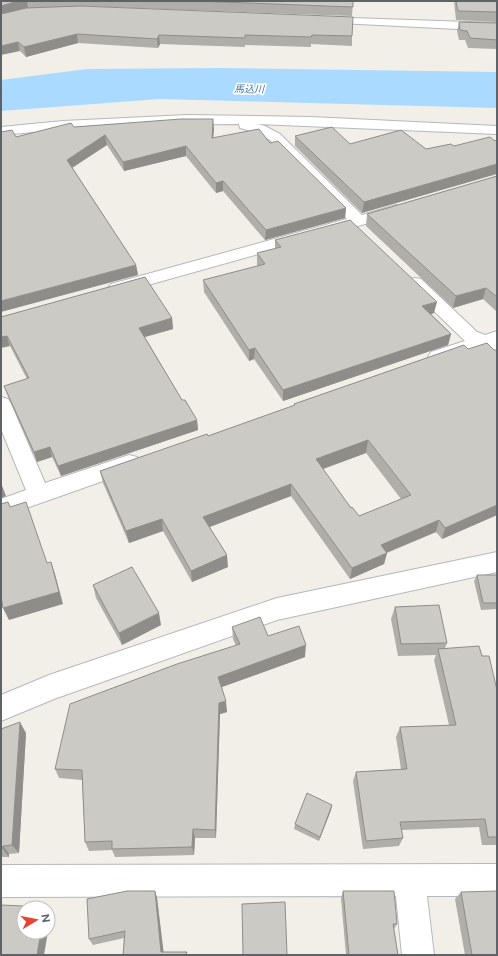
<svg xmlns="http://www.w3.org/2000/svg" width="498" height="956" viewBox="0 0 498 956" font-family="Figtree,'Noto Sans JP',sans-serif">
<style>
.water{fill:#aadaff}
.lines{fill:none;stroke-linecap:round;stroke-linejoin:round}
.minor-casing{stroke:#b5b8bc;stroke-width:2}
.minor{fill:#fff;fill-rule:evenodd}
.wall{fill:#afaea9;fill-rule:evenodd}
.shaded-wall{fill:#8f8d8a}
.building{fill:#cccac5;stroke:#8f8d8a;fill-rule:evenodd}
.labels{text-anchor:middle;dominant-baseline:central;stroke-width:3.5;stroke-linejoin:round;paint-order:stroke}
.far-water-label{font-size:10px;font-style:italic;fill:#4174aa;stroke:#fff}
</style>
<rect width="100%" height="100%" fill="#f1efe8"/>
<path class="water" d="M221 68 497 72V108L159 99 1 111V80L87 69Z"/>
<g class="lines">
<g class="minor-casing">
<path id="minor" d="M323 17 497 23V31L319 22 317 20 319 18Z
M187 115 311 117 497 126V134L257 124 265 126 280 134 362 215 396 205 402 207 404 210 402 213 365 224 123 292 117 293 111 292 108 288 111 284 347 219 270 140 255 132 240 128 239 124C159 124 80 127 1 135V127L63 121Z
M415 278 421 279 477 332 485 335 497 331V362L490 361 481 349 438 363 431 362 428 357 431 352 465 341 409 287 406 283 409 279Z
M1 397 8 399 11 404 45 483 129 455 137 457 140 463 137 469 1 517V499L26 490 1 429Z
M497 552V572L277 620 54 699 1 721V695L49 675 277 598Z
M497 864V896H427L434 955H402L396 896 1 897V865Z"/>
</g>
<use href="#minor" class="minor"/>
</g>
<path class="wall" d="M1 1H353L352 16 80 6 352 36V46L311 44V47L245 45V47L160 44 158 48 78 43 26 57 20 51Z
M454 1H497V22L456 20Z
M459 22 497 23V49L468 48 465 40H459L457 31Z
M74 127 214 129 213 138 270 143 346 208 345 218 265 240 223 191 216 193 186 156 124 171 107 145 72 167 136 265 138 275 16 137Z
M295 136 350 144 426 149 495 141 362 213 295 146Z
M497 176V312L483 299 453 308 366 226 367 214Z
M275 240 434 313 431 314 451 334 448 345 283 401 254 359 249 361 204 292 203 280 258 266 257 265V253L275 249Z
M1 317 172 318 173 329 145 337 182 400 197 420 198 430 61 476 52 457 37 462 8 396 4 386 27 379 10 346Z
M464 345 497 515 442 539 436 532 387 553 384 564 350 579 291 496 210 527 228 567 192 582 163 531 129 543 103 483 100 471 208 436 294 406V404ZM366 453 401 499 359 516 351 508 322 469Z
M477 575H497V609L481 610 474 581Z
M93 585 161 625 122 645 96 598Z
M395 607 447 643 445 648 482 656 497 690V845H482L479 827 401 830 403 838 399 846 363 849 353 781 356 772 401 769 396 737 400 727 449 725 434 660 436 655 398 656 391 619Z
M232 627 268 636 305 657 222 687 227 712 220 714 216 838H195L194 855 115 857 112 850 89 851 85 842 82 780 59 778 55 769 236 646 233 639Z
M1 729 26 733 19 853 9 854V857H1Z
M332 805 331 810 319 841 294 829 295 824Z
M155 891 157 898 163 952H187V955H123L124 938 93 945 89 939Z
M343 891 397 924 394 929 398 955H346L341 898Z
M461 892 497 955H465L455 899Z"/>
<path class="shaded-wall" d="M18 1H27L28 8 1 16V6Z
M77 34 78 43 26 57 24 47Z
M159 35 160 44 158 48 157 39Z
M18 42 20 51 1 55V46Z
M213 119 214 129 212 148V138Z
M105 135 107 145 69 170 67 160Z
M186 146V156L124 171 123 162Z
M497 164V174L362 213 364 202Z
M223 181V191L216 193V183Z
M346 208 345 218 265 240 266 230Z
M136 265 138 275 1 312V301Z
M486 288 483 299 453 308 456 296Z
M437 302 434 313 420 318 422 306Z
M172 318 173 329 141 338 139 328Z
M451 334 448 345 283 401V390Z
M7 336 10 346 1 348V337Z
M255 348 254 359 249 361V350Z
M197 420 198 430 61 476 58 466Z
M368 440 366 453 315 472 316 459Z
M50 447 52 457 37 462 34 452Z
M1 483 6 496 1 498Z
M291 484V496L204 529 203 517Z
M497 505V515L442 539 445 528Z
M162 519 163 531 129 543 126 531Z
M439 520 436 532 378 556 381 545Z
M387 553 384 564 350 579 352 568Z
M227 555 228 567 192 582 191 571Z
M51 562 55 574 63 604 9 620 3 608Z
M159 613 161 625 122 645 119 633Z
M306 645 305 657 219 688 218 677Z
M226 701 227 712 220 714 216 838 215 830 219 703Z
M20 722 26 733 19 853 12 845Z
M332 805 331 810 319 841 320 837Z
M193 829 195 838 194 855 192 847Z
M3 846 9 854V857L2 848Z
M155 891 157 898 164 955 161 952Z
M48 910 51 914 44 955H37L41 932H48Z"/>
<path class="building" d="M1 1H18L1 6Z
M195 1H353V7Z
M456 1H497V12L458 11Z
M80 6 353 17 352 36 312 35 311 37 245 35V38L159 35 157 39 77 34 24 47 18 42 1 46V14L26 8Z
M459 22 497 23V40L470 38 467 31 460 30Z
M181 119H213L212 138 259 129 270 143 278 141 346 208 266 230 223 181 216 183 186 146 123 162 105 135 67 160 136 265 1 301V132L12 130 16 137 71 123 74 127Z
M332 127 350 144 401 130 426 149 451 144 454 146 490 137 495 141 497 140V164L364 202 295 136Z
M497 176V297L486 288 456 296 367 214Z
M350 220 437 302 422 306 451 334 283 390 255 348 249 350 203 280 265 264 257 253 281 247 275 240Z
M145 277 172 318 139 328 182 400H185L197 420 58 466 50 447 34 452 4 386 29 378 7 336 1 337V317Z
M487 343 494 350H497V505L445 528 439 520 381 545 387 553 352 568 291 484 203 517 227 555 191 571 162 519 126 531 100 471 207 434 208 436 295 405 294 404 464 345 468 349ZM368 440 411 495 359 516 352 507 351 508 316 459Z
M8 502 10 507 26 502 47 563 51 562 59 592 3 608 1 597V504Z
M132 567 159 613 119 633 93 585Z
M477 575H497V603H483Z
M439 605 447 643 401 644 395 607Z
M260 617 268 636 299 626 306 645 218 677 226 701 219 703 215 830 193 829 192 847 112 849V841L85 842 82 770 55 769 70 704 177 664 240 644 232 627Z
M479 646 482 656H489L497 690V837H488L485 819 400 822 403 838 366 841 356 772 407 769 400 727 456 725 438 649Z
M20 722 12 845 3 846 2 848 1 849V729Z
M307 793 332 805 320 837 295 824Z
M127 891H155L161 952H187L186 955H123L125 931 89 939 87 899Z
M343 891H394L397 924H393L398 955H349Z
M497 891V955H472L461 892Z
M285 902 287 955H243L242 904Z
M1 905 45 907V908H24V932H41L37 955H1Z"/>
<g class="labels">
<g class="far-water-label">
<text transform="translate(249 89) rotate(1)">馬込川</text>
</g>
</g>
<rect width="498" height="956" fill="none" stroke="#5f6368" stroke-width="4"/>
<g transform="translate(36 920) rotate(80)"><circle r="19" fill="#ffffff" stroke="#bfc1c3"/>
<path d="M0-3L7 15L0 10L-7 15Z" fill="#ea4335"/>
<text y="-6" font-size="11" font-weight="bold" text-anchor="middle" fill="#5f6368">N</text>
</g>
</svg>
